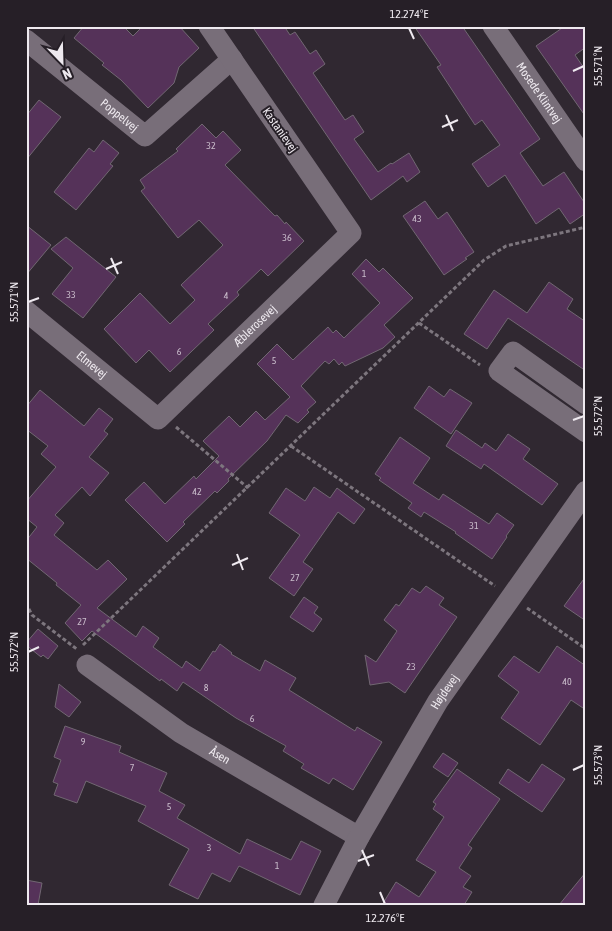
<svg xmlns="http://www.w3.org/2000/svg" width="612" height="931" viewBox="0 0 612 931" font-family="'Asap Condensed',sans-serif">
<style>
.building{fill:#553259;stroke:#716772}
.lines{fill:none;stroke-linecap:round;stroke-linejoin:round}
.path{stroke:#7d767e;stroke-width:3;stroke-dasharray:4 2.5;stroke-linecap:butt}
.minor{stroke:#786e79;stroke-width:21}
.ticks{fill:none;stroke:#eee9ef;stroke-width:2}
.labels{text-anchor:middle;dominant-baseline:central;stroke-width:4;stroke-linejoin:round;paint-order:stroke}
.number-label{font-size:10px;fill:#c8bbca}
.street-label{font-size:12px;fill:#eee9ef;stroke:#261f27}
.neatline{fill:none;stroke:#eee9ef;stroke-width:2}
.ticks-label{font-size:12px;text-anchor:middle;fill:#eee9ef}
</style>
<rect width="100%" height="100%" fill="#302831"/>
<path class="building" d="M84 26H123L133 36 143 26H179L199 48 179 67 174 83 148 108 121 80 102 65 104 63 74 38Z
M252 26H284L290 35 295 32 310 54 316 50 325 64 313 73 345 120 353 115 364 132 354 139 378 172 391 163 392 164 409 153 420 172 407 182 403 176 371 200Z
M414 26H462L540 139 520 153 524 159 543 186 564 172 586 205V213L570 224 559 208 536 224 505 175 488 187 472 164 500 145 482 120 475 125 437 67 441 65Z
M565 26H586V47L575 55 586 71V117L536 46Z
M39 100 61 117 26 160V116Z
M202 124 216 138 223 131 241 150 225 165 275 216 277 215 285 224 286 222 304 241 268 276 261 269 237 292 239 295 208 324 214 330 170 372 149 350 136 363 104 329 140 293 170 324 195 300 181 285 223 245 199 220 178 238 141 191 145 188 140 180 178 151 176 149Z
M103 140 119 153 110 164 113 166 76 210 54 192 89 148 94 152Z
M425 201 438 219 447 212 474 252 465 258 467 259 444 275 403 216Z
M26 225 51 245 26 275Z
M66 237 116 277 83 318 52 294 73 268 51 249Z
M366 259 379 272 383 268 413 298 384 325 395 337 383 348 345 366 342 362 339 365 334 359 329 364 325 361 301 386 316 402 307 410 309 412 298 423 286 415 267 441 228 479 229 481 217 493 215 491 183 522 185 524 167 542 125 500 144 482 165 504 194 476 196 479 219 456 203 441 229 416 240 427 256 411 265 420 290 397 257 364 277 344 293 360 328 327 333 333 336 330 344 338 380 303 352 274Z
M549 282 573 299 567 309 586 322V371L508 318 487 349 464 334 494 290 527 313Z
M429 386 444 397 450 389 472 403 451 434 414 408Z
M40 390 84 426 99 408 113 419 104 431 108 434 89 457 109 473 90 496 82 487 55 515 64 523 54 535 97 570 108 560 127 579 97 608 136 637 143 626 159 638 153 647 182 668 186 661 200 671 213 651 215 652 220 644 232 653 231 654 260 671 265 660 296 678 289 690 355 731 357 727 382 742 353 790 333 778 329 784 301 768 304 764 283 751 286 746 236 718 183 682 177 691 161 679 160 681 92 631 82 641 65 623 81 605 56 585 57 583 26 558V541L37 527 26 518V502L56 467 41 454 48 446 26 429V407Z
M456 430 482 448 485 443 496 451 508 434 530 449 523 459 558 484 542 505 484 464 481 469 446 446Z
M400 437 430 458 413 483 439 500 443 494 489 524 497 513 514 525 506 536 507 537 492 559 455 533 456 532 424 512 421 517 408 508 412 503 379 480 381 478 375 474Z
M314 487 330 498 337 488 365 509 354 524 338 512 303 562 313 569 294 596 269 578 300 535 269 513 286 488 305 501Z
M586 576V621L564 606Z
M426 586 444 598 439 605 457 617 405 693 389 682 370 685 365 655 376 662 397 631 384 620 396 604 399 606 412 588 420 593Z
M304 597 318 607 314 613 322 619 313 632 290 617Z
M38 629 58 646 48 659 43 655 41 657 26 645V643Z
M557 646 586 666V710L571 700 540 745 501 718 519 692 498 676 514 656 539 673Z
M59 684 81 702 69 717 55 707Z
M65 726 121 746 119 752 167 773 159 791 185 805 177 818 240 854 247 839 291 860 301 841 321 851 300 895 239 866 230 882 212 873 198 899 169 885 189 849 138 821 146 806 86 781 77 803 54 795 58 784 53 782 61 760 54 757Z
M443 753 458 763 448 777 433 767Z
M542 764 565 779 542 812 499 783 508 769 529 783Z
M457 769 500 799 468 845 472 848 459 868 471 876 463 887 472 892 464 905H382L396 882 419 897 436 872 416 860 444 817 433 809 436 804 433 802Z
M586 872V905H559Z
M26 880 42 883 38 905H26Z"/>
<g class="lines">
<path class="path" d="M419 323 480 365
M176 427 248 488
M291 446 495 586
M26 603 32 615 78 650
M527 608 586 649
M83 645 484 260 506 246 586 227"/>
<g class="minor">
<path id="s1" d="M493 26 586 161"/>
<path id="s2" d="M26 40 145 136 232 59"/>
<path id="s3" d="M26 311 158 419 351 233 209 26"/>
<path d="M586 404 513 352 499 371 586 432"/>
<path id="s4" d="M87 665 181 733 359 837"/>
<path id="s5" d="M324 905 359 837 438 701 586 491"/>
</g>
</g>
<path class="ticks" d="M409 28 414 39M573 71 584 66M446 115 453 131M442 127 458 120M111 258 118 274M106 269 122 262M28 302 39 298M573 420 584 416M237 554 243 570M232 565 248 558M28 652 39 647M573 770 584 765M362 850 369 866M358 861 374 855M380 892 385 904"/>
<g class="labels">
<g class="number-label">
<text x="211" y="145">32</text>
<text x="417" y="218">43</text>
<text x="287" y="237">36</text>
<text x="364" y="273">1</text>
<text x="71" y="294">33</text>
<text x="226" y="295">4</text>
<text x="179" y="351">6</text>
<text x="274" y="360">5</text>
<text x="197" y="491">42</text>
<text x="474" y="525">31</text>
<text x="295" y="577">27</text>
<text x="82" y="621">27</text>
<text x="411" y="666">23</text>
<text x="567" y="681">40</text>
<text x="206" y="687">8</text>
<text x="252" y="718">6</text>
<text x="83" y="741">9</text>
<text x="132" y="767">7</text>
<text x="169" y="806">5</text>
<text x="209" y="847">3</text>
<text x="277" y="865">1</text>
</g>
<g class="street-label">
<text stroke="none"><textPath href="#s1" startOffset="81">Mosede Klintvej</textPath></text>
<text stroke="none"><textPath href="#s2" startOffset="120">Poppelvej</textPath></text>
<text transform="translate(280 130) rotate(55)">Kastanievej</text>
<text stroke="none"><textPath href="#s3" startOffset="305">Æblerosevej</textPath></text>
<text stroke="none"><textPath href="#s3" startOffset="85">Elmevej</textPath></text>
<text stroke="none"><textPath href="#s5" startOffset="245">Højdevej</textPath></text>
<text stroke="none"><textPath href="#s4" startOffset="161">Åsen</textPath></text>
</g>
</g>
<rect width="612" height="931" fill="none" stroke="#261f27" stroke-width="55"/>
<g transform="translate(62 62) rotate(157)" stroke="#261f27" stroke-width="4" paint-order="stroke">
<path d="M0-4L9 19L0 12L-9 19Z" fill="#eee9ef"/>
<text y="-8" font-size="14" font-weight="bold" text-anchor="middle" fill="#eee9ef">N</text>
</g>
<rect x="28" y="28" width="556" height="876" class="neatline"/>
<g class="ticks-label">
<text x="409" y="18">12.274°E</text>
<text transform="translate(598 66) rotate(-90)" y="4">55.571°N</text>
<text transform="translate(14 302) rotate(-90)" y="4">55.571°N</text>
<text transform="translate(598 416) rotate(-90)" y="4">55.572°N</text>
<text transform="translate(14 652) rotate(-90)" y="4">55.572°N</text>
<text transform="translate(598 765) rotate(-90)" y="4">55.573°N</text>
<text x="385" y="922">12.276°E</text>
</g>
</svg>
